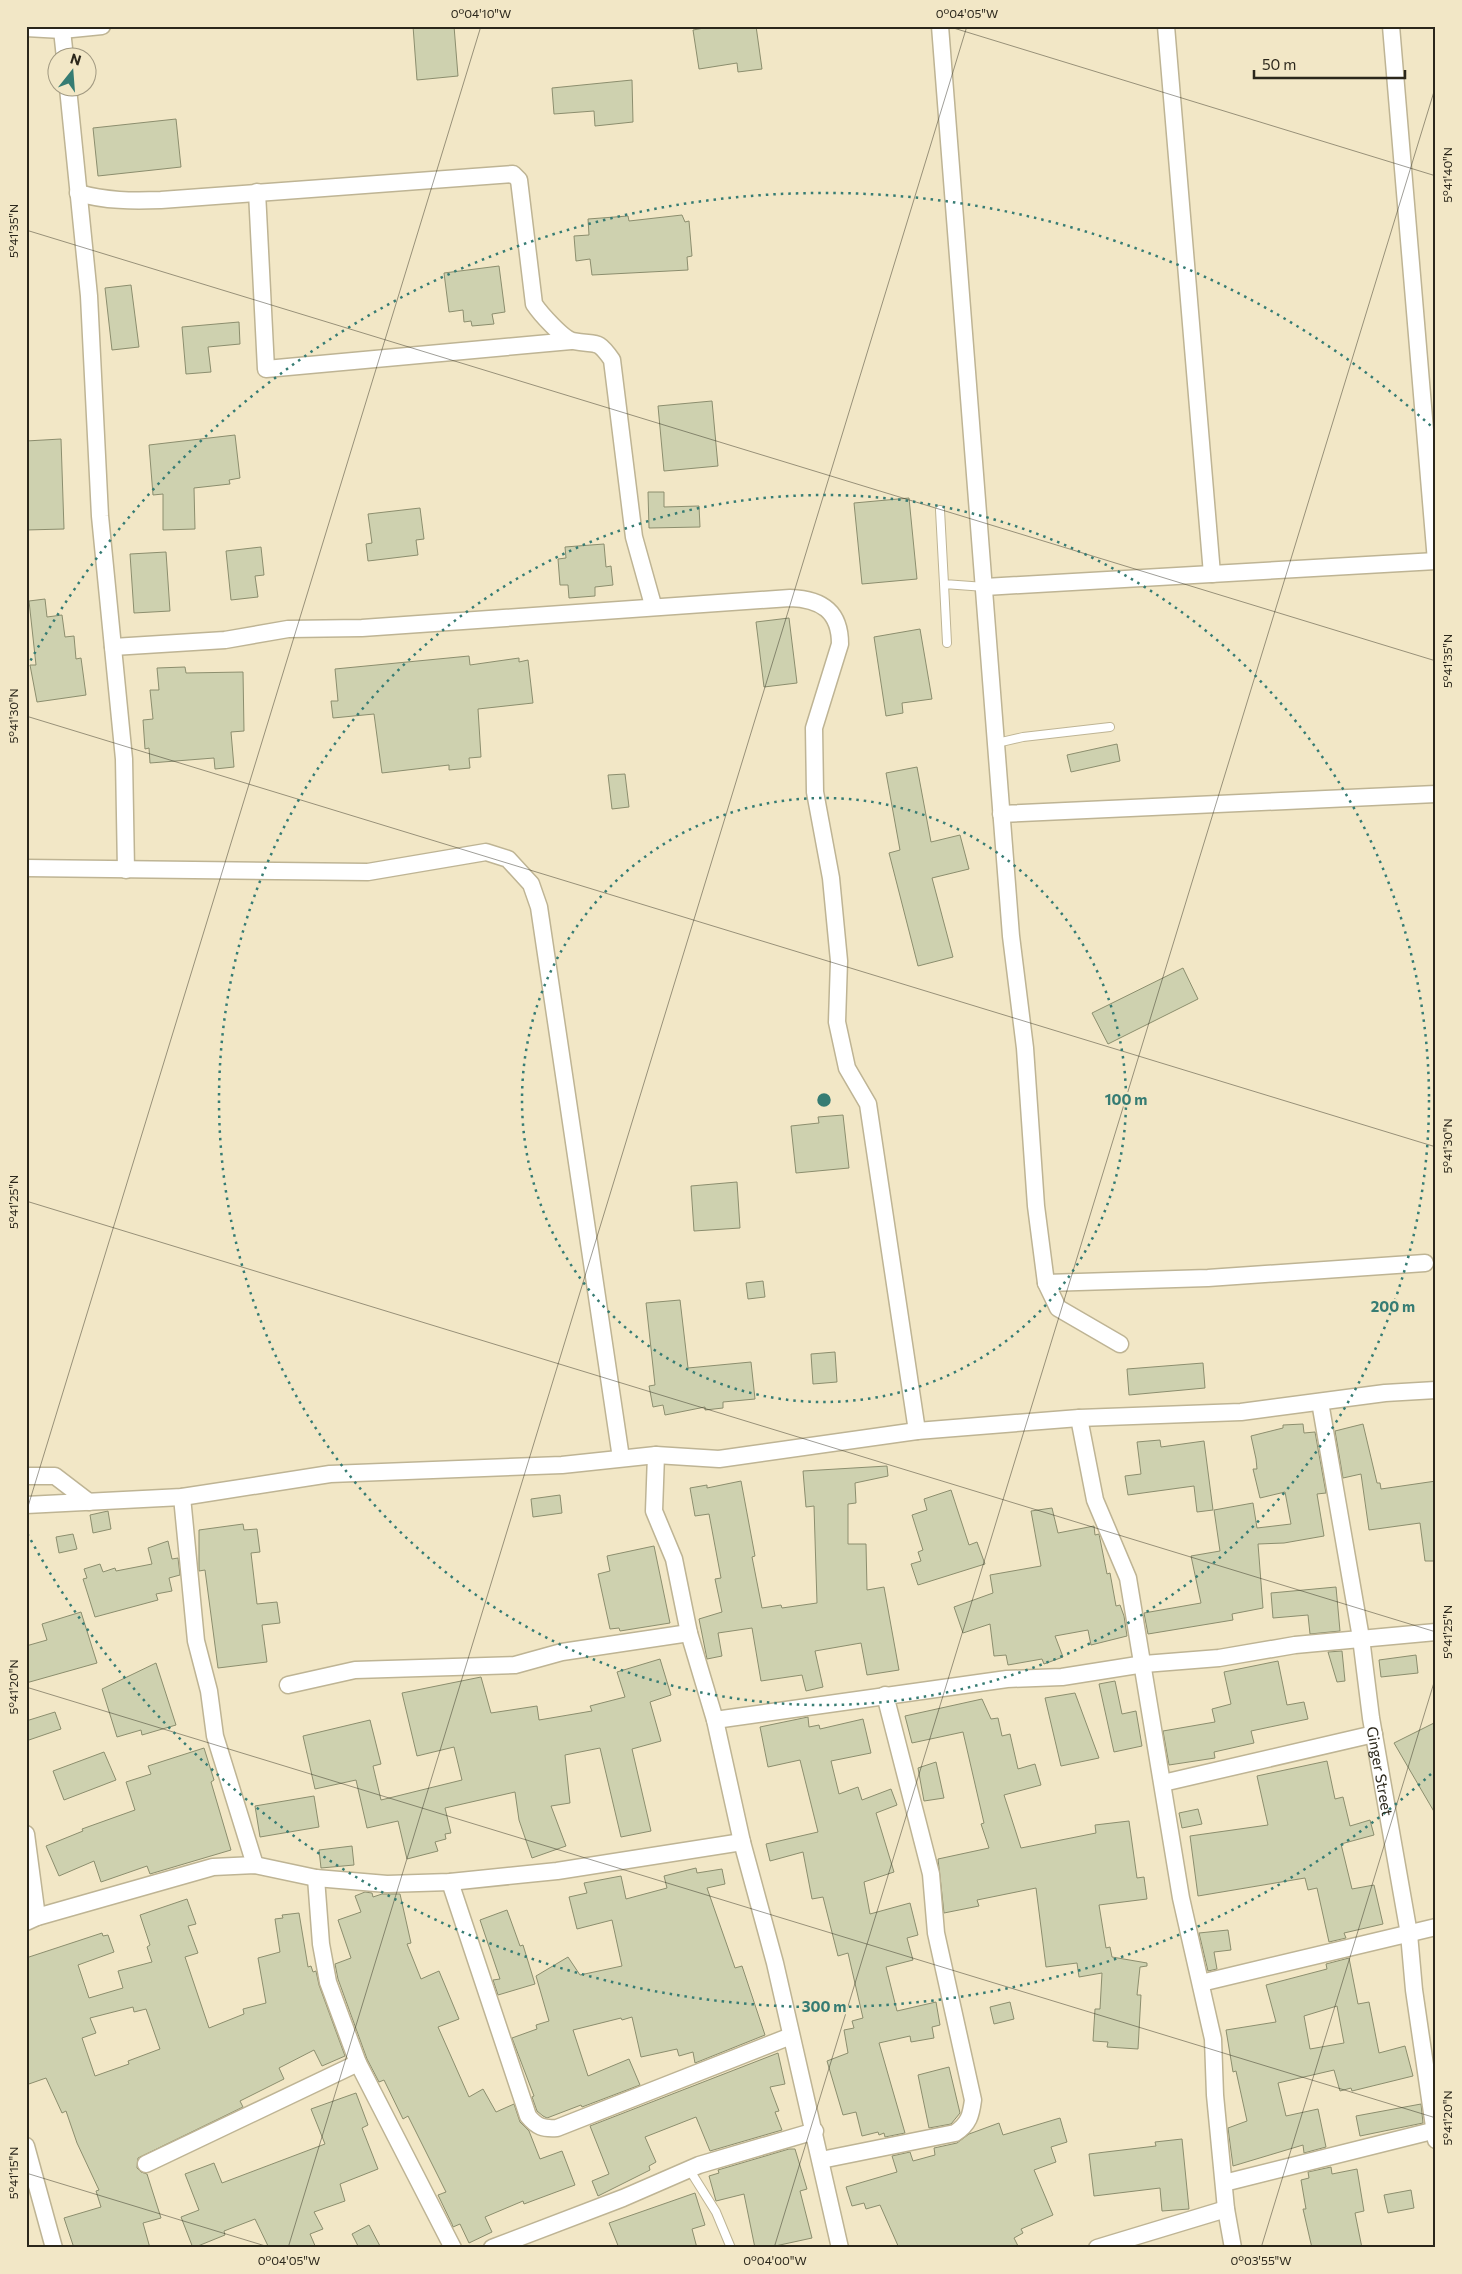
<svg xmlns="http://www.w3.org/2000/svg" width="1462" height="2274" viewBox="0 0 1462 2274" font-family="Commissioner,sans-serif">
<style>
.building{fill:#ced1af;stroke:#8c8e6e;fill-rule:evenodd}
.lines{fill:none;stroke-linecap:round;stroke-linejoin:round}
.lane-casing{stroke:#beb494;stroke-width:10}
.street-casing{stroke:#beb494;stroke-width:19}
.lane{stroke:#fff;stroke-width:8}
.street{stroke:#fff;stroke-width:16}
.ticks{fill:none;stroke:#2b271b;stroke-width:1;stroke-opacity:0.45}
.ring{fill:none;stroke:#367c73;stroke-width:2.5;stroke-dasharray:2.5 5}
.labels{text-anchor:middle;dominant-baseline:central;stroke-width:4.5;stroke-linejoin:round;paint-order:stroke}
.street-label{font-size:15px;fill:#2b271b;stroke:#f2e7c6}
.centre{fill:#367c73;stroke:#f2e7c6;stroke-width:2.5}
.ring-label{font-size:15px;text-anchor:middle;font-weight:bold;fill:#367c73;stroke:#f2e7c6;stroke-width:4.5;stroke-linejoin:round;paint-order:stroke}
.neatline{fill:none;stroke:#2b271b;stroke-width:2}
.ticks-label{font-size:12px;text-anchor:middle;fill:#2b271b}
</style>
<rect width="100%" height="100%" fill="#f2e7c6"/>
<path class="building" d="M413 26H454L458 76 417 80Z
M715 26H756L762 69 738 72 737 63 699 69 693 30Z
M632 80 633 122 595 126 594 111 554 114 552 88Z
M176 119 181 167 98 176 93 128Z
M682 215 685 222 689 221 692 256 687 257 688 270 592 275 590 259 576 261 574 236 589 235 588 219 628 216 629 221Z
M499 266 505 312 492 314 494 324 472 326 471 321 464 322 463 310 449 312 444 273Z
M131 285 139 347 112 350 105 288Z
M239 322 240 344 208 347 211 372 186 374 182 327Z
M712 401 718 466 664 471 658 406Z
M235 435 240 478 229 480 230 484 194 488 195 529 163 530V494L153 495 149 445Z
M61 439 64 529 26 530V441Z
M648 492H664V507L699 506 700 527 649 528Z
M909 498 917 579 862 584 854 503Z
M420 508 424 539 416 540 418 555 368 561 366 544 372 543 368 514Z
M604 544 606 567 611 566 613 585 595 587V596L569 598 568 585H560L558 559 566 558 565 547Z
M261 547 264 575 255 576 258 597 231 600 226 551Z
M166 552 170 611 134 613 130 554Z
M45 599 47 617 62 615 65 637 74 636 76 659 81 658 86 695 37 702 30 665H36L29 601Z
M789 618 797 683 764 687 756 622Z
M920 629 932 699 902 703 903 713 886 716 874 637Z
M469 656 470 665 519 658V662L528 660 533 703 478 709 481 757 469 758 470 768 449 770V765L382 773 374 714 333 718 331 701H338L335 669Z
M185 667 186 673 243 672 244 731 231 732 234 767 215 769 214 758 150 763 149 748 145 749 143 720 153 719 150 690H159L157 668Z
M1117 744 1120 761 1071 772 1067 755Z
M917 767 931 842 960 835 969 869 932 878 953 957 918 966 889 853 900 850 886 773Z
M625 774 629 807 612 809 608 775Z
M1183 968 1198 999 1108 1044 1092 1013Z
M843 1115 849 1168 796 1173 791 1126 819 1123 818 1117Z
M737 1182 740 1228 694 1231 691 1186Z
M763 1281 765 1297 748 1299 746 1283Z
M680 1300 688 1368 751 1362 755 1399 723 1402V1408L705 1410V1407L665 1415 663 1405 653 1407 649 1386 655 1385 646 1303Z
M835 1352 837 1382 813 1384 811 1354Z
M1203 1363 1205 1388 1129 1395 1127 1369Z
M1303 1424 1304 1433 1315 1432 1326 1493 1317 1494 1324 1536 1284 1543 1258 1544 1263 1608 1232 1614 1233 1620 1148 1634 1144 1613 1201 1603 1191 1556 1220 1551 1214 1510 1253 1503 1257 1528 1291 1524 1285 1492 1260 1498 1253 1469H1257L1256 1459 1251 1436 1283 1428V1425Z
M1363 1424 1377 1483H1380L1381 1489 1436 1481V1561H1425L1420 1523 1369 1530 1361 1474 1343 1478 1335 1431Z
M1160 1440 1161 1447 1204 1441 1213 1510 1197 1512 1194 1486 1128 1495 1125 1476 1141 1474 1137 1442Z
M887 1466 888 1476 855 1483 856 1503 848 1504V1544H866L867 1590 884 1587 899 1670 867 1675 861 1643 815 1651 823 1687 806 1691 802 1675 761 1681 752 1628 718 1633 722 1656 707 1659 699 1619 722 1612 715 1579 721 1578 709 1514 695 1516 690 1488 707 1485V1488L741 1481 755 1556 752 1557 762 1608 781 1605 782 1608 817 1603 814 1506 806 1507 803 1471Z
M951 1490 969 1545 977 1542 985 1564 918 1585 911 1564 921 1561 918 1552 923 1550 912 1515 927 1510 924 1499Z
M560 1495 562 1513 533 1517 531 1499Z
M1052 1508 1058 1533 1094 1526 1095 1535 1099 1534 1107 1574 1110 1573 1116 1606 1120 1605 1124 1616 1127 1636 1091 1645 1088 1630 1055 1636 1063 1657 1044 1664 1042 1659 1008 1665 1006 1655 994 1656 990 1624 963 1633 954 1607 993 1593 990 1575 1041 1566 1031 1511Z
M108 1511 111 1529 93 1533 90 1515Z
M243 1524 244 1530 257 1529 260 1552 251 1553 257 1604 277 1602 280 1623 262 1625 267 1662 218 1668 205 1570 199 1571V1530Z
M73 1534 77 1549 59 1553 56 1537Z
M168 1541 172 1559 178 1558 180 1575 169 1578 172 1591 156 1594 158 1600 95 1617 83 1579 87 1578 84 1569 100 1564 103 1572 115 1568 116 1571 152 1564 148 1548Z
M654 1546 670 1623 620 1631 619 1628 610 1629 598 1574 610 1571 607 1556Z
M1336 1587 1340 1631 1310 1634 1308 1615 1273 1618 1271 1593Z
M81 1612 97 1663 26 1683V1646L47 1640 42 1624Z
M1342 1651 1345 1681 1337 1682 1328 1652Z
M1416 1655 1418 1673 1381 1677 1379 1660Z
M660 1659 671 1695 650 1702 661 1741 632 1749 651 1831 621 1837 600 1748 565 1755 570 1803 551 1806 566 1846 532 1858 519 1820 515 1792 445 1808 451 1833 445 1834 446 1839 435 1842 438 1851 407 1859 398 1821 367 1828 356 1780 315 1789 303 1736 370 1720 381 1764 373 1766 381 1800 462 1780 454 1747 417 1756 402 1693 481 1677 491 1713 537 1706 539 1720 592 1711 590 1706 625 1697 617 1672Z
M1278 1661 1287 1705 1304 1702 1308 1719 1251 1731 1254 1743 1214 1752 1215 1758 1169 1765 1163 1731 1215 1722 1212 1709 1231 1704 1224 1672Z
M156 1663 176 1725 142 1735 141 1730 117 1737 102 1689Z
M1115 1681 1122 1714 1136 1711 1142 1746 1114 1752 1099 1684Z
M1075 1693 1099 1758 1061 1766 1045 1698Z
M982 1699 991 1719 998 1718 1002 1736 1010 1734 1018 1769 1035 1764 1041 1785 1004 1795 1021 1848 1096 1833 1095 1825 1129 1821 1137 1878 1144 1877 1147 1899 1099 1905 1106 1948 1110 1947 1112 1957 1147 1963V1966L1140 1967 1137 1995H1141L1138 2049 1107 2047 1108 2042 1093 2041 1095 2009H1100L1102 1973 1079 1977 1077 1963 1046 1967 1036 1888 977 1900 979 1906 944 1913 938 1859 989 1848 981 1824 984 1823 963 1732 912 1743 905 1716Z
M55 1712 61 1729 26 1741V1721Z
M808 1717 809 1727 819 1725 820 1729 863 1719 871 1753 831 1761 839 1794 858 1787 862 1800 891 1789 897 1805 876 1813 894 1872 864 1882 870 1914 910 1903 918 1935 907 1938 913 1960 886 1967 897 2011 936 2002 940 2025 932 2027 934 2038 911 2042 910 2036 879 2043 905 2133 885 2137 884 2133 879 2135 878 2132 862 2136 856 2112 843 2115 827 2061 848 2053 844 2030 854 2028 852 2021 863 2018 848 1953 838 1956 823 1897 812 1899 803 1852 770 1861 766 1844 818 1832 800 1760 768 1767 760 1727Z
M1436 1722V1815L1394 1743Z
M204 1748 214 1780 211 1782 231 1850 150 1874 147 1866 101 1882 94 1861 59 1876 46 1846 83 1831 82 1829 135 1810 126 1782 151 1774 148 1766Z
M104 1752 116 1780 64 1800 53 1771Z
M1327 1761 1335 1799 1343 1797 1350 1826 1370 1820 1374 1835 1341 1844 1352 1889 1374 1885 1383 1924 1344 1933 1346 1938 1329 1942 1317 1888 1308 1890 1305 1878 1198 1896 1190 1836 1268 1825 1257 1776Z
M936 1762 944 1798 924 1801 918 1768Z
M314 1796 319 1827 260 1837 255 1806Z
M1198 1809 1202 1824 1182 1828 1179 1813Z
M352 1846 354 1865 321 1868 319 1850Z
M696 1868 697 1873 722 1869 725 1884 707 1888 735 1968 742 1966 765 2035 695 2063 693 2052 679 2056 677 2049 641 2057 632 2017 622 2020 621 2018 573 2030 588 2076 629 2059 640 2085 582 2107 581 2105 547 2118 543 2116 537 2111 532 2097 534 2096 512 2038 537 2029 536 2025 549 2021 536 1976 568 1957 580 1975 622 1966 612 1920 577 1929 569 1897 587 1893 584 1883 621 1876 626 1899 667 1888 664 1876Z
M365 1892 372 1893 373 1897 382 1894H400L411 1943 407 1944 421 1979 439 1971 459 2019 438 2027 469 2097 483 2089 496 2112 514 2104 520 2122 529 2131 540 2159 562 2151 575 2185 524 2204 523 2201 485 2217 492 2232 469 2243 460 2224 453 2227 452 2224 438 2195 446 2192 408 2116 403 2119 384 2080 379 2082 367 2059 338 1979 335 1964 351 1958 338 1920 361 1912 355 1896Z
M187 1899 196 1924 188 1926 198 1953 185 1957 209 2028 244 2014 243 2009 266 2003 258 1958 280 1952 275 1919 283 1918 282 1915 299 1913 308 1967 311 1966 313 1972 316 1971 319 1985 345 2056 322 2066 314 2050 279 2068 284 2079 240 2101 243 2107 138 2158 137 2168 141 2172 147 2174 161 2218 143 2223 150 2248H74L64 2218 101 2207 96 2191 99 2190 77 2143 66 2111 62 2113 46 2078 26 2085V1958L102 1933 103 1936 108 1935 114 1952 78 1965 89 1998 123 1988 118 1971 152 1962 147 1947 150 1945 140 1915ZM133 2007 134 2012 146 2009 160 2049 128 2061 129 2064 95 2076 82 2038 96 2033 90 2018Z
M507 1910 520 1946 523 1945 535 1984 498 1995 493 1980 500 1979 480 1920Z
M1228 1930 1231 1950 1214 1952 1217 1969 1208 1971 1199 1933Z
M1349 1958 1358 2004 1369 2002 1379 2053 1405 2046 1413 2076 1352 2091 1351 2088 1340 2091 1334 2070 1278 2083 1286 2116 1318 2109 1326 2147 1304 2153 1303 2145 1233 2166 1228 2128 1247 2121 1236 2071 1233 2072 1226 2030 1276 2022 1266 1985 1327 1969 1326 1964ZM1337 2006 1344 2043 1310 2049 1304 2016Z
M1010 2002 1014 2019 994 2024 990 2007Z
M778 2053 785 2084 770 2087 779 2111 775 2112 782 2130 710 2151 696 2117 645 2137 656 2162 649 2166 650 2170 598 2196 592 2181 609 2174 590 2126Z
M949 2067 960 2113 951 2124 929 2128 918 2075Z
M356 2093 368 2125 362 2128 378 2169 340 2184 345 2201 314 2212 323 2229 310 2234 316 2248H269L255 2219 224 2231 225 2235 193 2248 181 2217 199 2210 185 2174 214 2163 222 2183 325 2144 311 2109Z
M1421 2104 1423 2123 1360 2136 1356 2116Z
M1060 2118 1067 2142 1051 2147 1056 2162 1034 2170 1053 2215 1021 2229 1023 2233 1014 2238 1019 2248H899L880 2205 866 2209 864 2203 852 2206 846 2187 897 2172 892 2156 910 2152 913 2161 935 2155 934 2148 957 2143 969 2134 999 2123 1003 2135Z
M1182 2139 1189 2209 1162 2211 1160 2188 1094 2196 1089 2154 1156 2146 1155 2142Z
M789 2149H795L807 2189 800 2191 812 2238 766 2248H755L744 2194 716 2201 709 2176 719 2173 718 2170Z
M1331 2167 1332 2174 1357 2169 1364 2211 1355 2213 1362 2248H1312L1303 2209H1306L1301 2180 1309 2178 1308 2172Z
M1411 2190 1414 2208 1388 2213 1384 2195Z
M695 2193 705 2225 692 2229 697 2248H619L609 2223Z
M369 2225 381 2248H359L352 2234Z"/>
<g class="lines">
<g class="lane-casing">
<path id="lane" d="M940 510 944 584 985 587
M944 584 947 643
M997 743 1023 737 1110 727
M689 2169 716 2212 731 2248"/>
</g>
<g class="street-casing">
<g id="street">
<path d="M940 26 1011 936 1025 1048 1036 1206 1046 1283 1058 1308 1120 1344"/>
<path d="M1166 26 1212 574"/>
<path d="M1391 26 1436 561"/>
<path d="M26 28 62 30 102 26"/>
<path d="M62 30 65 58"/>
<path d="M68 88 89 296 100 516 124 759 126 870"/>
<path d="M257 192 266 369 571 341"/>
<path d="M78 193C106 201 132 201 161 200L513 174 519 180 534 304C540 313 563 339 573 341 596 346 596 337 612 360L634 537 653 605"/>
<path d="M985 587 1436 561"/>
<path d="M113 647 225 640 288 629 362 628 790 598C821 599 840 611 840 644L814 728 815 792 831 878 839 961 837 1022 847 1068 868 1104 917 1431"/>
<path d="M1001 814 1436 794"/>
<path d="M26 868 368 872 486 852 508 859 531 884 539 907 621 1458"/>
<path d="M1046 1283 1208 1278 1425 1263"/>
<path id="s1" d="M1320 1402 1361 1638 1371 1718 1409 1934 1414 1990 1436 2140"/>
<path d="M1079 1418 1095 1500 1128 1578 1181 1898 1213 2039 1215 2095 1226 2209 1233 2248"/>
<path d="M656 1455 654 1511 674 1559 689 1633 715 1720 742 1842 775 1963 840 2248"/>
<path d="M26 1476H55L89 1502"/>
<path d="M182 1497 196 1641 209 1691 215 1736 255 1865"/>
<path d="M26 1505 182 1497 330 1474 562 1465 656 1455 719 1459 917 1431 1079 1418 1241 1412 1385 1393 1436 1390"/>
<path d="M288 1685 355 1670 515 1665 562 1652 689 1633"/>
<path d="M715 1720 1007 1679 1062 1677 1144 1664 1219 1658 1295 1645 1436 1632"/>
<path d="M1163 1783 1374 1734"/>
<path d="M26 1834 37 1917"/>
<path d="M316 1878 321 1944 328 1982 358 2063 453 2248"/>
<path d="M450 1882 528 2116C537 2127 543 2129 557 2128L791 2036"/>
<path d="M26 1922 37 1917 213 1867 255 1865 316 1878 387 1884 450 1882 557 1871 742 1842"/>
<path d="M1201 1983 1436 1927"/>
<path d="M26 2146 54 2248"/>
<path d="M821 2160 955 2133C969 2124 971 2115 973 2100L936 1933 931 1874 885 1695"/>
<path d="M146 2164 358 2063"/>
<path d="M1224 2183 1436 2130"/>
<path d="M492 2248 623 2198 699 2165 815 2131"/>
<path d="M1097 2248 1226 2209"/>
</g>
</g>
<use href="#lane" class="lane"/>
<use href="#street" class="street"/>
</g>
<path class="ticks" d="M947 26 1436 176M26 230 1436 661M26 716 1436 1147M26 1201 1436 1632M26 1513 481 26M26 1687 1436 2118M26 2173 272 2248M288 2248 967 26M774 2248 1436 85M1261 2248 1436 1676"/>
<g class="ring">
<circle cx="824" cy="1100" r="302"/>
<circle cx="824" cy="1100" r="605"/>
<path d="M1431 1774A907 907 0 0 1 27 1533M27 667A907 907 0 0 1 1431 426"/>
</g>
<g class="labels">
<g class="street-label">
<text stroke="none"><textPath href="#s1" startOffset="374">Ginger Street</textPath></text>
</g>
</g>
<circle cx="824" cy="1100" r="8" class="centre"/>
<g class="ring-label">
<text x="1126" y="1105">100 m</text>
<text x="1393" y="1312">200 m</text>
<text x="824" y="2012">300 m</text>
</g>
<rect width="1462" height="2274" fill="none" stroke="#f2e7c6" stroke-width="55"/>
<g transform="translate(72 72) rotate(17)"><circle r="24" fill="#f2e7c6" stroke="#a29a82"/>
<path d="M0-4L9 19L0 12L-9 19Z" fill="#367c73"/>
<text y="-8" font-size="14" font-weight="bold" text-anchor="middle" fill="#2b271b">N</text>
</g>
<path d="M1254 70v8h151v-8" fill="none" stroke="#2b271b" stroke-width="2.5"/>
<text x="1262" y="70" font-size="15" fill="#2b271b" stroke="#f2e7c6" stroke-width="4" paint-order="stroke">50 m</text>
<rect x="28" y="28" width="1406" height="2218" class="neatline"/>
<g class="ticks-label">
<text x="481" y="18">0°04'10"W</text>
<text x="967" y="18">0°04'05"W</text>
<text transform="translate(1448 175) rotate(-90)" y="4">5°41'40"N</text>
<text transform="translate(14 231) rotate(-90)" y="4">5°41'35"N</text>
<text transform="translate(1448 661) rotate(-90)" y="4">5°41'35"N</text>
<text transform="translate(14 716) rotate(-90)" y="4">5°41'30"N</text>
<text transform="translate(1448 1146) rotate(-90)" y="4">5°41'30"N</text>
<text transform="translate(14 1202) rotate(-90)" y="4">5°41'25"N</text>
<text transform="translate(1448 1632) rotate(-90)" y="4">5°41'25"N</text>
<text transform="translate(14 1687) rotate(-90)" y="4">5°41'20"N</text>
<text transform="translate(1448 2118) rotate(-90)" y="4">5°41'20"N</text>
<text transform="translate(14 2173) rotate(-90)" y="4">5°41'15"N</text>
<text x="289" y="2265">0°04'05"W</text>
<text x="775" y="2265">0°04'00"W</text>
<text x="1261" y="2265">0°03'55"W</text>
</g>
</svg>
